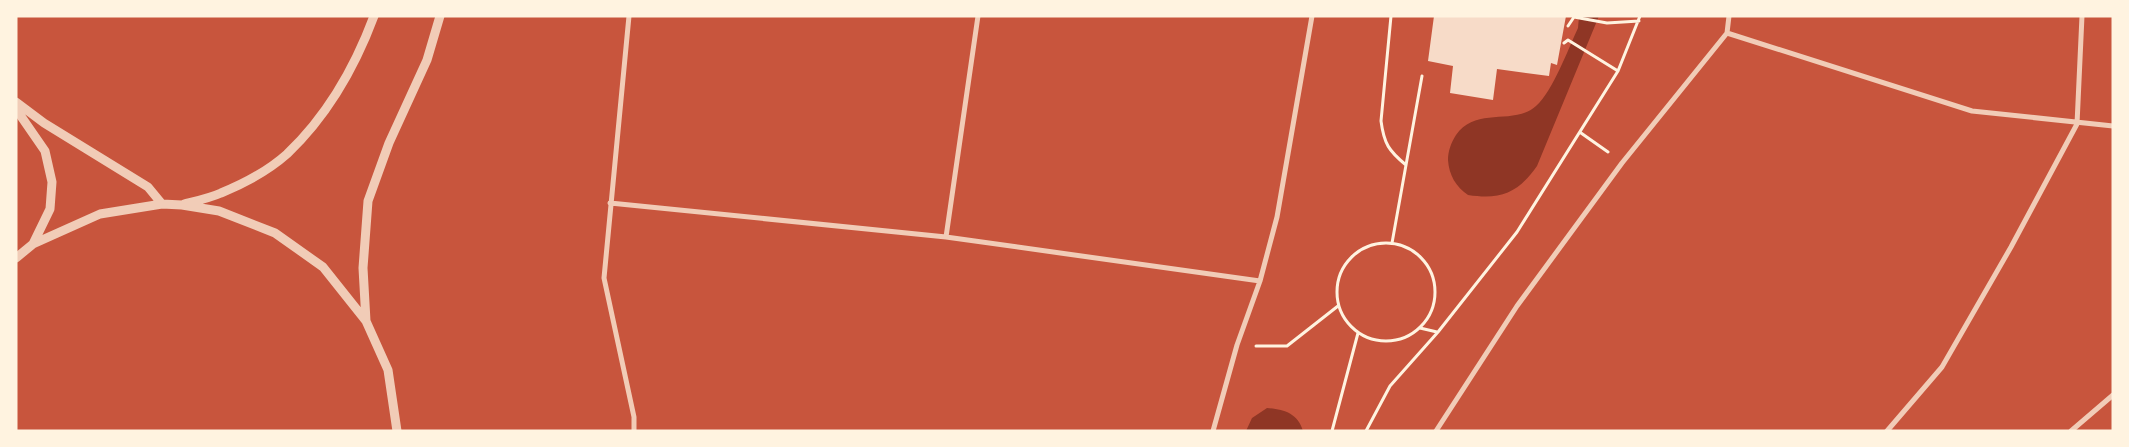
<svg xmlns="http://www.w3.org/2000/svg" width="2129" height="447" viewBox="0 0 2129 447" font-family="'Work Sans',sans-serif">
<style>
.water{fill:#8f3625}
.building{fill:#f7dbc8}
.lines{fill:none;stroke-linecap:round;stroke-linejoin:round}
.path{stroke:#fff3e0;stroke-width:3}
.minor{stroke:#f1ccb7;stroke-width:5}
.tertiary{stroke:#f1ccb7;stroke-width:9}
</style>
<rect width="100%" height="100%" fill="#c8553d"/>
<path class="water" d="M1579 16H1599L1537 166C1518 193 1501 200 1468 195 1456 187 1449 175 1448 160 1448 151 1451 143 1456 135 1476 106 1514 126 1536 106 1553 91 1568 49 1578 28Z
M1267 408C1283 409 1298 413 1303 431H1246L1252 418Z"/>
<path class="building" d="M1434 16H1566L1557 65 1551 63 1549 76 1497 69 1493 100 1450 93 1453 66 1428 61Z"/>
<g class="lines">
<path class="path" d="M1391 16 1381 121C1384 144 1389 151 1406 165
M1568 26 1574 17 1607 23 1639 21
M1564 43 1568 40 1618 71
M1581 133 1608 152
M1337 292a49 49 0 1 1 98 0a49 49 0 1 1-98 0Z
M1392 243 1422 76
M1420 328 1437 332
M1256 346H1287L1338 306
M1332 431 1358 333
M1366 431 1390 386 1438 332 1517 232 1618 71 1640 16"/>
<path class="minor" d="M629 16 604 278 634 417V431
M1727 33 1972 111 2113 126
M610 203 946 237 1260 281
M946 237 978 16
M1213 431 1237 345 1260 281 1277 217 1312 16
M1436 431 1517 306 1622 163 1727 33 1729 16
M1887 431 1942 367 2011 247 2077 124 2082 16
M2071 431 2113 395"/>
<path class="tertiary" d="M16 102 44 123 148 187 162 204
M16 109 45 151 52 182 50 209 33 244
M184 204C196 201 210 198 221 193 243 184 269 170 287 154 326 117 355 67 374 16
M16 258 33 244 100 214 162 204 182 205 219 211 275 233 323 267 366 321 388 370 397 431
M366 321 363 268 368 201 389 143 427 60 440 16"/>
</g>
<rect width="2129" height="447" fill="none" stroke="#fff3e0" stroke-width="35"/>
</svg>
